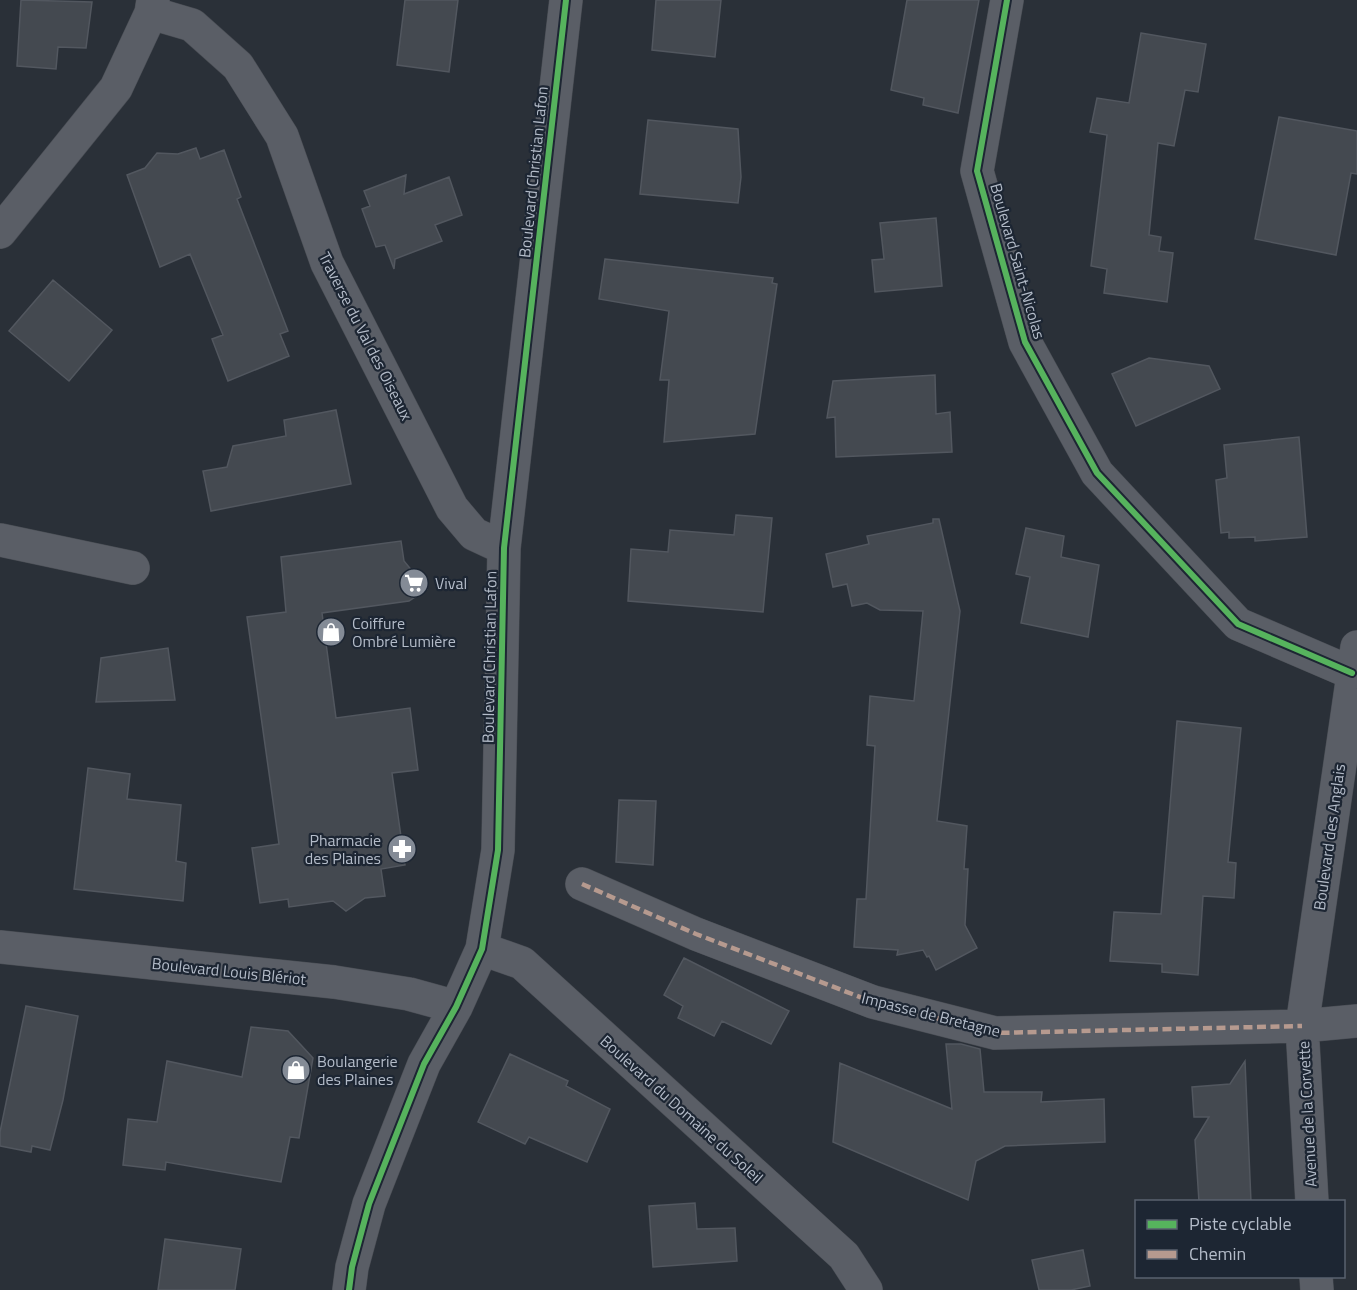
<svg xmlns="http://www.w3.org/2000/svg" width="1357" height="1290" viewBox="0 0 1357 1290" font-family="'Titillium Web',sans-serif">
<style>
.building{fill:#444950;stroke:#52575f;stroke-width:1.5}
.lines{fill:none;stroke-linecap:round;stroke-linejoin:round}
.minor-casing{stroke:#484c53;stroke-width:34}
.minor{stroke:#5a5e66;stroke-width:33}
.quiet{stroke:#b69a8f;stroke-width:4.5;stroke-dasharray:9 4.5;stroke-linecap:butt}
.cycleway-casing{stroke:#1d2633;stroke-width:10}
.cycleway{stroke:#56b35d;stroke-width:6}
.labels{text-anchor:middle;dominant-baseline:central;stroke-width:4.5;stroke-linejoin:round;paint-order:stroke}
.street-label{font-size:16px;fill:#b4bcc9;stroke:#1d2633}
.poi-label{font-size:16px;fill:#b4bcc9;stroke:#1d2633;text-anchor:start}
</style>
<rect width="100%" height="100%" fill="#2a3038"/>
<path class="building" d="M21 0 92 2 86 48 58 47 56 69 17 66Z
M405 0H458L449 72 397 65Z
M656 0H721L715 57 652 50Z
M907 0H979L958 113 923 105 924 98 891 90Z
M1141 33 1206 44 1198 92 1185 90 1174 146 1158 143 1149 235 1161 237 1159 251 1173 253 1167 302 1104 293 1107 269 1091 266 1107 135 1090 132 1097 98 1129 103Z
M1279 117 1357 131V174L1351 173 1336 255 1255 239Z
M648 120 738 129 741 177 738 203 640 194Z
M196 148 200 159 224 150 241 197 237 199 288 331 280 334 289 356 228 381 212 339 223 335 190 254 160 267 127 175 145 168 157 153 178 154Z
M406 175 404 194 449 177 462 215 435 225 442 241 395 259 394 269 385 245 376 247 362 209 370 206 364 191Z
M936 218 942 286 875 292 872 260 884 259 880 223Z
M605 259 773 278 772 283 777 284 755 434 664 442 669 380H660L669 311 599 299Z
M53 280 112 330 69 381 9 331Z
M1149 358 1209 366 1220 389 1136 426 1112 374Z
M935 375 936 414 950 412 952 452 836 457 835 417 827 418 833 381Z
M336 410 351 484 211 511 203 471 227 467 233 446 286 436 284 420Z
M1299 437 1307 537 1255 541V537L1229 538V532L1221 533 1216 480 1227 478 1224 445Z
M736 515 772 518 763 612 628 601 631 549 668 552 670 530 734 535Z
M933 519H939L960 611 937 821 967 826 964 869H968L965 925 977 948 936 970 929 956 927 957 923 950 897 955 898 950 854 947 857 899H866L875 746 867 745 870 696 914 701 923 611 880 610 867 603 852 606 847 584 833 587 826 554 869 544 867 536 933 523Z
M1026 528 1064 536 1061 557 1099 565 1088 637 1021 623 1030 577 1016 574Z
M401 541 404 561 427 589 409 601 322 613 336 718 410 708 418 770 392 773 405 865 381 869 385 896 365 898 346 911 333 901 289 907 288 899 260 903 252 848 279 844 247 617 286 612 281 557Z
M168 648 175 700 96 702 101 658Z
M1177 721 1241 728 1228 862 1236 863 1234 898 1203 896 1198 975 1162 972V964L1110 961 1114 912 1161 914Z
M88 768 130 774 127 799 181 805 176 861 186 863 183 901 74 889Z
M619 800 656 801 653 865 616 862Z
M684 958 789 1011 771 1044 722 1021 714 1036 678 1018 683 1006 664 995Z
M26 1006 78 1016 63 1100 50 1150 32 1146 31 1152 0 1146V1132Z
M251 1027 288 1031 313 1058 299 1138 290 1137 281 1182 166 1162 165 1170 123 1165 128 1119 157 1122 167 1061 242 1077Z
M946 1044H961L980 1049 984 1092H1042L1041 1102 1104 1099 1105 1142 1005 1146 976 1161 968 1200 833 1142 840 1063 952 1109Z
M510 1054 568 1081 566 1086 610 1109 587 1162 529 1137 525 1144 478 1122Z
M1245 1061 1251 1202H1199L1195 1140 1209 1117H1194L1192 1087 1230 1084Z
M695 1203 697 1229 735 1228 737 1261 653 1267 649 1206Z
M165 1239 241 1249 235 1290H158Z
M1083 1250 1090 1286 1071 1290H1039L1032 1260Z"/>
<g class="lines">
<g class="minor-casing">
<path id="minor" d="M1007 0 977 171 1025 342 1097 473 1238 624 1352 673
M151 13 192 25 238 66 282 136 327 263 452 508 474 534 504 548
M0 232 116 88 151 13 153 0
M0 540 133 568
M582 884 696 934 873 1002 995 1033 1302 1026 1357 1021
M0 947 334 982 409 994 456 1007
M482 949 522 963 844 1256 866 1290
M1312 1202 1302 1026 1357 647
M1316 1276 1317 1290
M349 1290 352 1267 369 1204 424 1064 456 1007 482 949 498 850 504 548 566 0"/>
</g>
<use href="#minor" class="minor"/>
<path class="quiet" d="M582 884 696 934 873 1002 995 1033 1302 1026"/>
<g class="cycleway-casing">
<path id="cycleway" d="M1007 0 977 171 1025 342 1097 473 1238 624 1352 673
M349 1290 352 1267 369 1204 424 1064 456 1007 482 949 498 850 504 548 566 0"/>
</g>
<use href="#cycleway" class="cycleway"/>
</g>
<defs>
<g id="supermarket-disc" transform="scale(1.5)"><circle r="9.5" fill="#848b96" stroke="#1d2633"/><path d="M-6-5.5h2.5l.6 2H6L4.5 2H-2.5L-4.4-4H-6ZM-1.5 3.2a1.3 1.3 0 1 0 .1 0ZM3 3.2a1.3 1.3 0 1 0 .1 0Z" fill="#fff"/></g>
<g id="shop-disc" transform="scale(1.5)"><circle r="9.5" fill="#848b96" stroke="#1d2633"/><path d="M-5-2.5h2.3a2.7 3.5 0 0 1 5.4 0H5L5.5 6h-11ZM-1.5-2.5h3a1.5 2.3 0 0 0-3 0Z" fill="#fff"/></g>
<g id="pharmacy-disc" transform="scale(1.5)"><circle r="9.5" fill="#848b96" stroke="#1d2633"/><path d="M-2-6h4v4h4v4h-4v4h-4v-4h-4v-4h4Z" fill="#fff"/></g>
</defs>
<g fill-rule="evenodd">
<use href="#supermarket-disc" x="414" y="583"/>
<use href="#shop-disc" x="331" y="632"/>
<use href="#pharmacy-disc" x="402" y="849"/>
<use href="#shop-disc" x="296" y="1070"/>
</g>
<g class="labels">
<g class="street-label">
<text transform="translate(533 172) rotate(-84)">Boulevard Christian Lafon</text>
<text transform="translate(1018 261) rotate(74)">Boulevard Saint-Nicolas</text>
<text transform="translate(366 336) rotate(63)">Traverse du Val des Oiseaux</text>
<text transform="translate(489 657) rotate(-89)">Boulevard Christian Lafon</text>
<text transform="translate(1329 837) rotate(-82)">Boulevard des Anglais</text>
<text transform="translate(229 971) rotate(6)">Boulevard Louis Blériot</text>
<text transform="translate(931 1014) rotate(14)">Impasse de Bretagne</text>
<text transform="translate(682 1109) rotate(42)">Boulevard du Domaine du Soleil</text>
<text transform="translate(1307 1114) rotate(-93)">Avenue de la Corvette</text>
</g>
<g class="poi-label">
<text x="435" y="583">Vival</text>
<text x="352" y="623">Coiffure<tspan x="352" dy="18">Ombré Lumière</tspan></text>
<text x="381" y="840" text-anchor="end">Pharmacie<tspan x="381" dy="18">des Plaines</tspan></text>
<text x="317" y="1061">Boulangerie<tspan x="317" dy="18">des Plaines</tspan></text>
</g>
</g>
<rect x="1135" y="1200" width="210" height="78" fill="#1d2633" stroke="#59626f" stroke-width="1.5"/>
<rect x="1147" y="1220" width="30" height="9" fill="#56b35d" stroke="#59626f" stroke-width="1.5"/>
<text x="1189" y="1230" font-size="18" fill="#b4bcc9">Piste cyclable</text>
<rect x="1147" y="1250" width="30" height="9" fill="#b69a8f" stroke="#59626f" stroke-width="1.5"/>
<text x="1189" y="1260" font-size="18" fill="#b4bcc9">Chemin</text>
</svg>
